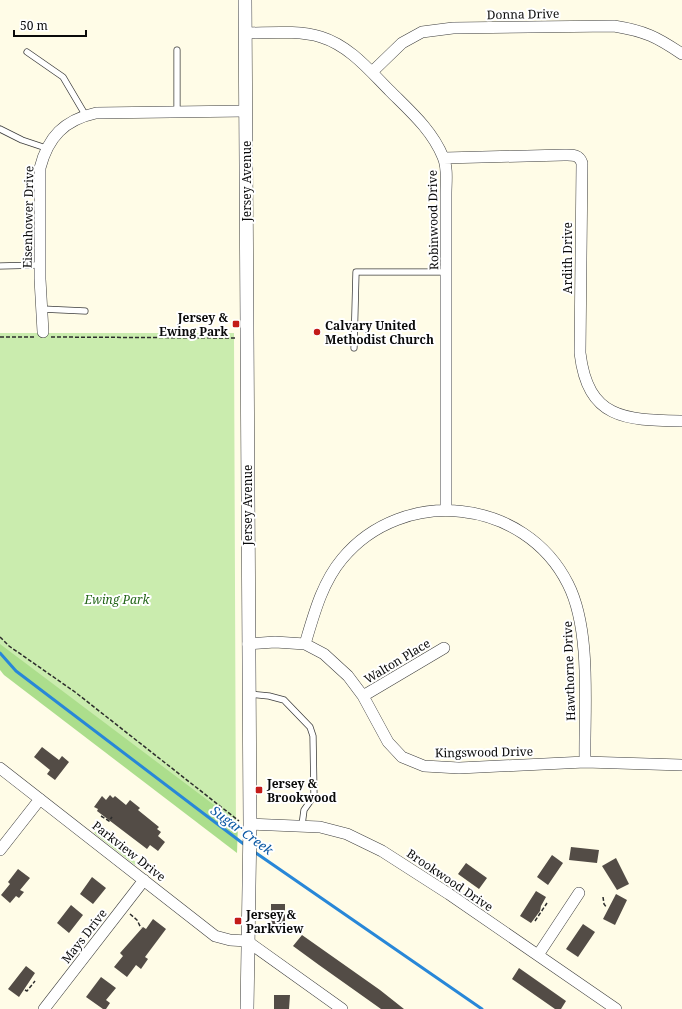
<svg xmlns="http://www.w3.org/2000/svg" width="682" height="1009" viewBox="0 0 682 1009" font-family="'Noto Serif',serif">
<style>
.green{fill:#caecae}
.forest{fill:#acde8c}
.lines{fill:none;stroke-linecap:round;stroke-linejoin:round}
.stream{stroke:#2887d8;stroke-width:3}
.building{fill:#534c46}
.service-casing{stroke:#3d3d3d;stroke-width:7}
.minor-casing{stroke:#3d3d3d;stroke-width:12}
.tertiary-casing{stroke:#3d3d3d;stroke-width:14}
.path{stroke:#2c2c2c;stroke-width:1.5;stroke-dasharray:4 2;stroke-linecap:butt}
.service{stroke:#fff;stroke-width:5.5}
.minor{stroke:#fff;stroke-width:11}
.tertiary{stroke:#fff;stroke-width:13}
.poi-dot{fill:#c31b19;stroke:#fff;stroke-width:1.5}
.labels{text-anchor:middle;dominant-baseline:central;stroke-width:4;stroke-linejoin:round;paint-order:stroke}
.street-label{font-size:12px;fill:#0a0a0a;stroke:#fff}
.poi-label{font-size:12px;font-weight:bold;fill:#0a0a0a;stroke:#fff;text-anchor:start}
.park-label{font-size:12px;font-style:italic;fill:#226517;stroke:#fff}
.water-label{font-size:13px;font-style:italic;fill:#0b58a3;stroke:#fff}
</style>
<rect width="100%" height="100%" fill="#fffce7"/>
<path class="green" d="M0 333H234L236 839 0 653Z
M96 831 137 863 135 865 94 833Z"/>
<path class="forest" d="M0 644 238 823 237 853 4 675 0 670Z"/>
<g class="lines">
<path class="stream" d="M0 653 16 671 245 845
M253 851 482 1009"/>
</g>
<path class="building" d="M42 747 59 760 62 756 69 762 55 780 47 774 50 770 34 757Z
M110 795 113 798 115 796 126 805 130 800 140 808 138 810 159 827 157 829 161 832 158 836 165 842 158 851 150 845 147 849 97 811 98 809 94 807 102 796 106 800Z
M571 847 599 850 597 863 569 860Z
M552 855 563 863 548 885 537 877Z
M616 858 629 884 617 890 602 866Z
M466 863 487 878 479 889 458 874Z
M18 869 30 878 20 890 24 892 19 898 16 896 10 903 1 895 10 884 8 882Z
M92 877 106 888 93 904 80 894Z
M536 891 546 897 541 906 540 911 531 923 520 916Z
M616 894 627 900 615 925 603 919Z
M271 904H285V932H271Z
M71 905 83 915 69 933 57 923Z
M153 919 166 929 145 957 148 959 141 969 136 965 127 977 114 967 123 956 120 953 143 927 146 929Z
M583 924 595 932 578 957 566 949Z
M302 935 380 990 404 1009H381L319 965 293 946Z
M26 966 35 973 19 997 8 989Z
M519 968 566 1001 561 1009H555L512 979Z
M101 977 116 988 106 1000 110 1003 106 1009H103L86 997Z
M274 995H290L289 1009H274Z"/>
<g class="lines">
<g class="service-casing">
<path id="service" d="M177 50V111
M27 52 63 77 86 116
M0 129 22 140 46 148
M0 266 40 265
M42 309 85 311
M354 348 356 272H446
M249 694 269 696 284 700 310 727 313 736 314 796 304 810 302 825"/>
</g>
<g class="minor-casing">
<path id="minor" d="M245 33C269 33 298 30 321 37 350 46 370 71 390 91 410 111 432 130 443 157 448 168 446 182 446 193V509
M372 72 402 43 422 32 453 28 614 26C645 31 657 37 682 54
M444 158 564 155C572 155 579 154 582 163L580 353C588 420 626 420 682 421
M43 332 40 279V168C48 137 64 120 96 113L246 111
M248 644 275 642 305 644 324 654 348 676 363 696 388 742 402 757 424 766 459 768 585 762 682 765
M305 644C314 614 322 583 342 559 403 485 525 498 568 584 592 631 584 710 585 762
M363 696 444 648
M0 768 215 936 230 940 247 941 342 1009
M250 824 320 827 347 834 382 851 449 894 616 1009
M0 850 40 799
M538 955 579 893
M44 1009 144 880"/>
</g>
<g class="tertiary-casing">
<path id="tertiary" d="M245 0 250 824 247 1009"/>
</g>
<path class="path" d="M0 337H35
M51 337 235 338
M0 637 9 646 75 692 239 821
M101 816 109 821 112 817
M603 897 604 904 607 908
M130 914 137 920 141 928
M535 921 547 903
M25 990 27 991 35 981"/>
<use href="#service" class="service"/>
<use href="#minor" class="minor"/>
<use href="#tertiary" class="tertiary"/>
</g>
<g class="poi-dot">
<rect x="232" y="320" width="8" height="8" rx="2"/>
<circle cx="317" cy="332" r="4"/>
<rect x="255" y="786" width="8" height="8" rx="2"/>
<rect x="234" y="917" width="8" height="8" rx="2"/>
</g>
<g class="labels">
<g class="street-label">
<text transform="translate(523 14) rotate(-1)">Donna Drive</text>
<text transform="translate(246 181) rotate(-90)">Jersey Avenue</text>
<text transform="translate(28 217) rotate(-89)">Eisenhower Drive</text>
<text transform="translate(433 220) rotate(-91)">Robinwood Drive</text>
<text transform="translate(567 258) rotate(-90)">Ardith Drive</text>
<text transform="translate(247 505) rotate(-90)">Jersey Avenue</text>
<text transform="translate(397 661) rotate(-31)">Walton Place</text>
<text transform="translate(569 671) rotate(-92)">Hawthorne Drive</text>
<text transform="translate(484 752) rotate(-1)">Kingswood Drive</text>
<text transform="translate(129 851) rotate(38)">Parkview Drive</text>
<text transform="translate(450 880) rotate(34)">Brookwood Drive</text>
<text transform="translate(84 936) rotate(-52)">Mays Drive</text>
</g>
<g class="poi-label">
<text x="228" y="317" text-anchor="end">Jersey &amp;<tspan x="228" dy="14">Ewing Park</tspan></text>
<text x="325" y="325">Calvary United<tspan x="325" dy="14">Methodist Church</tspan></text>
<text x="267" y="783">Jersey &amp;<tspan x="267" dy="14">Brookwood</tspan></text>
<text x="246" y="914">Jersey &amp;<tspan x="246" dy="14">Parkview</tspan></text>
</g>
<g class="park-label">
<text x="117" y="599">Ewing Park</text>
</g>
<g class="water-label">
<text transform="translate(242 830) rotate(36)">Sugar Creek</text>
</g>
</g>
<path d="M14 30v6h72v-6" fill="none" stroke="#0a0a0a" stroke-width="2"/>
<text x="20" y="30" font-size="12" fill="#0a0a0a" stroke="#ffffff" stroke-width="3" paint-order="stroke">50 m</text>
</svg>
